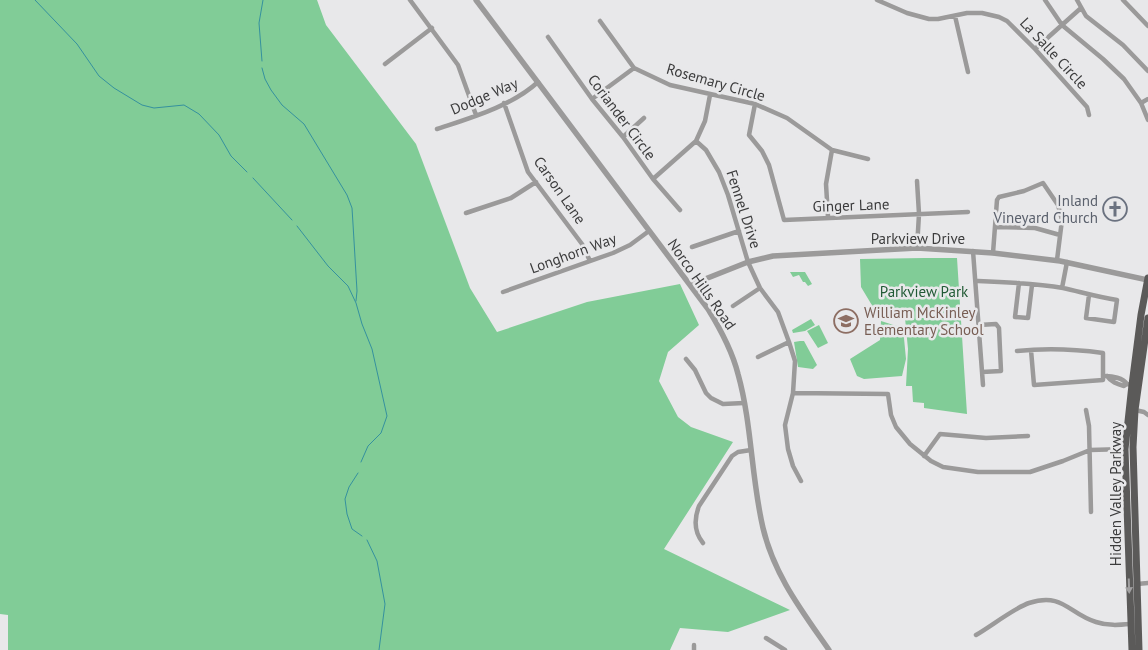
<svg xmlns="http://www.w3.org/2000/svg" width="1148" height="650" viewBox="0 0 1148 650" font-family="'PT Sans',sans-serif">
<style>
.green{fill:#81cc97}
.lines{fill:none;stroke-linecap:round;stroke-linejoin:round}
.stream{stroke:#35919e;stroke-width:1}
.minor{stroke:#9b9a9a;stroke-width:4.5}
.tertiary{stroke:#9b9a9a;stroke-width:5.5}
.primary{stroke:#5b5a59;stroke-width:7}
.oneway{fill:#a2a1a2}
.labels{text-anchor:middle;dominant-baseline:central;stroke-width:5;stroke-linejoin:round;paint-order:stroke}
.street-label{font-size:15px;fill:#3c3c3d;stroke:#e8e8ea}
.worship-label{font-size:15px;fill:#5b616d;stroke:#e8e8ea;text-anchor:end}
.park-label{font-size:15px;fill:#215a35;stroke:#e8e8ea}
.education-label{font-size:15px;fill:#785e54;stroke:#e8e8ea;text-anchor:start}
</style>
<rect width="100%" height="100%" fill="#e8e8ea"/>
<path class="green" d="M0 0H317L326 25 416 144 470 288 497 332 587 302 680 284 699 325 668 352 659 381 678 417 691 427 733 442 664 549 790 610 728 632 680 628 670 650H8V615L0 614Z
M924 258H957L967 414 924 408V403L913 402 912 386H906L908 349 905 318 873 307 861 287 860 259Z
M790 272H805L812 284 808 286 805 282H803L799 275 793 277Z
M811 319 815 325 805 331 793 333 792 330Z
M881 321 903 328 906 359 902 376 864 379 857 376 850 359 880 340Z
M819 325 828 343 818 348 807 331Z
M800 341H804L817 365 813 369 798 367 794 342Z"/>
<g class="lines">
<path class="stream" d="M35 0 77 44 99 76 114 88 142 105 154 108 184 105 199 114 219 135 231 156 247 172
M262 61 259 23 263 0
M262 68 265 79 271 90 282 105 304 124 347 195 352 208 353 224 357 291 356 301
M253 178 292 220
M297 226 328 266 348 286 356 303 362 324 372 349 387 416 381 433 368 446 361 462
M358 473 349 487 345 499 347 514 352 529 362 536
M367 540 377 561 385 604 379 650"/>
<path class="minor" d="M410 0 458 65 476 115
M877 0 907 13 929 19H938L967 13H982L999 17 1007 21 1035 49 1087 107 1089 115
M1045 0 1062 25 1103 59 1124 79 1141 103 1148 120
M1077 0 1086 16 1123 45 1148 71
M1123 0 1148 26
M955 16 968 72
M600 21 634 68 670 85 755 104 787 118 832 150 868 159
M548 37 592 99 623 137 653 179 680 210
M1035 49 1081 8
M385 64 432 28
M592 99 634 68
M504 103 528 172 582 244 590 261
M1141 103 1148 99
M755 104 749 135 762 151 769 165 784 220 968 212
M437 129C470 118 512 106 538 82
M623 137 644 118
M696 141 706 150 719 172 728 195 748 262 760 288 778 312 789 342 795 361 793 393 785 425 788 449 793 466 801 481
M653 179 696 141 705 121 710 95
M466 213 511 198 536 182
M828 217 826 184 832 150
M996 227 1035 228 1060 235
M692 247 739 231
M917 248 919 214 917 181
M973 251 983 385
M993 253 997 200 999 197 1024 191 1043 183 1058 205 1062 220 1057 260
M976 281C1004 282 1035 283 1063 288 1081 292 1098 297 1117 300L1114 322 1086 318 1089 295
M1019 283 1015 317 1028 318 1032 285
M1062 288 1067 262
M503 292 613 253 630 245 649 231
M733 306 760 288
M979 325 996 324 999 328 1001 371 982 372
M1017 351C1046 348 1074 349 1103 353V380L1034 385 1031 350
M758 357 789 342
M686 359 695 370 706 393 711 398 723 404 744 403
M1106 376C1112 376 1123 378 1127 384
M1107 376C1111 382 1117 384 1124 386L1127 384 1132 385
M793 393 888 394 891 415 896 427 910 444 931 461 943 467 978 472H1030L1063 461 1090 450 1125 449
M1086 410 1089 426 1091 512
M1135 410 1144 412 1148 415
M924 456 940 434 986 438 1028 436
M703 543C694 532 694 519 699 506L732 456 738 452 751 450
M1137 584 1148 583
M976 635C990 627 1016 607 1029 603 1063 592 1069 614 1096 622 1108 626 1119 625 1131 624
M766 638 785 650
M694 645V650"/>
<path class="tertiary" d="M476 0 708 309C721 330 732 350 738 374 752 424 751 477 763 528 774 575 802 611 829 650
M690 285 748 262 773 256 917 248 993 253 1060 261 1148 280"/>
<path class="primary" d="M1132 650 1125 449 1132 385 1141 315 1148 278
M1139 650 1133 447 1135 410 1148 318"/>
</g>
<defs><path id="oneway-solid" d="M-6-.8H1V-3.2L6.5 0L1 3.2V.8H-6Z" transform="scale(1.25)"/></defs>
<use class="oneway" href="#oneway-solid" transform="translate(1129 586) rotate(88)"/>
<defs>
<g id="church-ring" transform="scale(1.25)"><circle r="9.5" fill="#e8e8ea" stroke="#6b7280" stroke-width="1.5"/><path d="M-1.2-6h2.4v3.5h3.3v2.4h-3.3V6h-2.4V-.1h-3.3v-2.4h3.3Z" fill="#6b7280"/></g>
<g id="school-ring" transform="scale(1.25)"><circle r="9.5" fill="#e8e8ea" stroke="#8d6e63" stroke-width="1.5"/><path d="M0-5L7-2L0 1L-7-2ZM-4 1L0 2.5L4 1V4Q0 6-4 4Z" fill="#8d6e63"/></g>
</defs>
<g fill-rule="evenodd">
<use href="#church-ring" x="1115" y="209"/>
<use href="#school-ring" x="846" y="321"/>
</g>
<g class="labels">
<g class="street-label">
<text transform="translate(1054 53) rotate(47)">La Salle Circle</text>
<text transform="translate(716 82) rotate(16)">Rosemary Circle</text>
<text transform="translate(484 96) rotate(-23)">Dodge Way</text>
<text transform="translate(622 117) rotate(53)">Coriander Circle</text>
<text transform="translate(560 190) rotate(55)">Carson Lane</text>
<text transform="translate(851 205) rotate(-2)">Ginger Lane</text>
<text transform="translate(744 209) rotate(72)">Fennel Drive</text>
<text x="918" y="238">Parkview Drive</text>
<text transform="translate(573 253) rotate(-20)">Longhorn Way</text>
<text transform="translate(702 284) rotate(55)">Norco Hills Road</text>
<text transform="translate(1115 494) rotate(-90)">Hidden Valley Parkway</text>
</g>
<g class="worship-label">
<text x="1098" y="200">Inland<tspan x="1098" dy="17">Vineyard Church</tspan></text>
</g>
<g class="park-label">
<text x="924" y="291">Parkview Park</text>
</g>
<g class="education-label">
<text x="864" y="312">William McKinley<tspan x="864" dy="17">Elementary School</tspan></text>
</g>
</g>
</svg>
